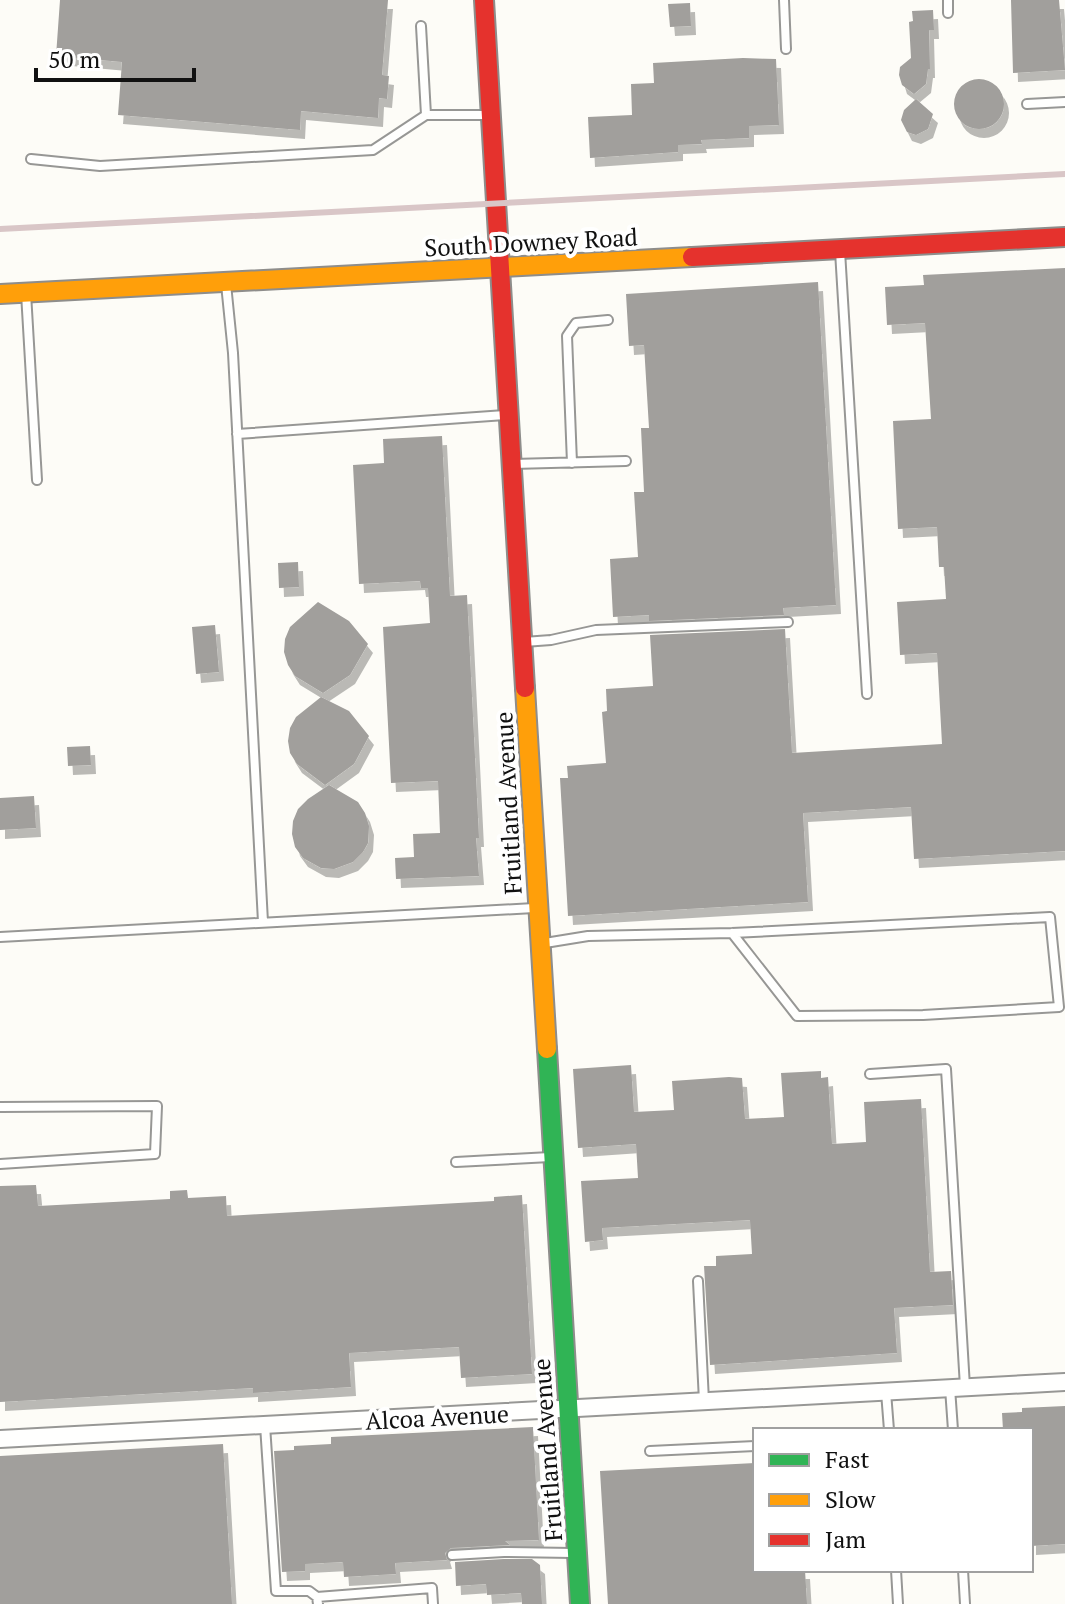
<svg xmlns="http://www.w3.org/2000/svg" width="1065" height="1604" viewBox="0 0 1065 1604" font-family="'PT Serif',serif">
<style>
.building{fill:#a19f9c;filter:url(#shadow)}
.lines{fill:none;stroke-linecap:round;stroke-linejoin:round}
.lane-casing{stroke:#979795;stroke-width:12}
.street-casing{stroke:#979795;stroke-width:20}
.fast-casing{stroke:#8e8d8b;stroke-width:22}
.slow-casing{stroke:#8e8d8b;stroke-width:22}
.jam-casing{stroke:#8e8d8b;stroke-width:22}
.lane{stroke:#fffffe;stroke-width:8}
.street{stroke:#fffffe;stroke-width:16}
.fast{stroke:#30b455;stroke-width:18}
.slow{stroke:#ff9f0a;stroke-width:18}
.jam{stroke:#e5322d;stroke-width:18}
.rail{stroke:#d9c6c7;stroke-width:6}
.labels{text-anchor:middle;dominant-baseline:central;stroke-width:8;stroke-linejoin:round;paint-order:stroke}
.street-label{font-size:24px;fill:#111;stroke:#fff}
</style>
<defs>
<filter id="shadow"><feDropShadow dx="5" dy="9" stdDeviation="0" flood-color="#0004"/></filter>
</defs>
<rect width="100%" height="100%" fill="#fdfcf7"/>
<path class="building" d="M60 0H388L382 75 389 76 387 99 379 98 378 118 301 111 300 130 118 115 122 62 56 56Z
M1011 0H1059L1065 70 1013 73Z
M690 3 691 26 670 27 668 4Z
M933 10 934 30H929L930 69H928L926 84 914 94 902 85 899 75 900 67 911 58 909 22 913 21 912 11Z
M743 58 776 59 779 125 749 126V138L701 140 702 144 678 145V152L590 158 588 117 632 115 631 84 654 83 653 63Z
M954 104a25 25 0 1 1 50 0a25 25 0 1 1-50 0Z
M916 99 933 114 928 129 916 135 907 132 901 120 904 110Z
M1065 268V851L914 859 911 807 803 813 808 902 568 916 560 778H568L567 766 606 763 602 712 607 711 606 689 653 686 650 635 785 629 792 753 942 744 937 653 900 655 897 602 946 599 944 567H939L937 527 898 529 893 421 931 419 925 323 887 325 885 287 924 285 923 275Z
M818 282 836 605 783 608 784 615 649 621V615L613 617 610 559 638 557 634 492H644L641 428H649L644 345 629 346 626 294Z
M442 436 450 596 467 595 479 838H476L479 876 396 879 395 858 414 857 413 834 440 833 438 781 391 783 383 627 430 623 428 588H421L420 581 359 584 353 465 384 463 383 439Z
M298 562 299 587 279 588 278 563Z
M318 602 349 621 368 644 350 675 323 693 295 676 288 665 284 652 285 639 290 627Z
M215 625 219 672 196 674 192 627Z
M321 697 349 711 369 736 354 764 325 785 297 764 290 753 288 741 290 728 296 717Z
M90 746 91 765 68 766 67 747Z
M329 785 358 802 365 813 369 826 368 843 363 852 353 862 334 869 321 868 303 858 295 847 292 834 293 821 298 809 308 799Z
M34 796 36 828 0 830V798Z
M631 1065 634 1112 674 1110 672 1081 729 1077 742 1078 745 1119 784 1117 781 1073 821 1071V1078L828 1077 832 1144 866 1142 864 1102 921 1099 930 1272 951 1271 953 1305 894 1308 897 1353 710 1365 704 1266H716V1256L752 1254 750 1220 602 1228 603 1240 585 1242 581 1181 638 1178 636 1144 578 1148 573 1069Z
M36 1185 38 1206 170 1199V1191L187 1190 188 1198 226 1196 227 1216 494 1201V1197L522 1195 532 1374 461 1378 459 1347 349 1353 351 1387 253 1393V1388L0 1402V1186Z
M1065 1406V1544L1031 1546V1430H1003L1002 1413 1022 1412V1408Z
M533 1427 539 1540 505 1541 510 1545 451 1548 445 1553 447 1560 395 1563 396 1574 344 1577 343 1562 305 1564V1571L282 1572 274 1451 294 1450V1446L331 1444V1437Z
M223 1444 232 1604H0V1456Z
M755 1463V1570H805L807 1604H608L600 1471Z
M504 1559H532L540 1565 542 1604H522L521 1593 487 1595 486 1584 456 1586 455 1562Z"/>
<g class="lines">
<g class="lane-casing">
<path id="lane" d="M784 0 786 49
M948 0V13
M421 26 426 115
M1027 104 1065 102
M31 159 100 166 373 150 426 115H486
M840 251 867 694
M226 284 233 353 263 922
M26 293 37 480
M237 434 505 415
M572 463 567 336 576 323 608 320
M513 464 626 461
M524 642 551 640 596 630 788 622
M0 937 534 908
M545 943 588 936 732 933 1050 917 1059 1007 923 1015 797 1016 732 933
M870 1074 946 1069 965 1387
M0 1107 157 1106 155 1154 0 1164
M456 1162 550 1157
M698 1281 704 1401
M950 1388 953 1430
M886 1392 889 1430
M265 1425 276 1591H309L317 1597 318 1604
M650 1451 755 1446
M452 1555 504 1552 573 1553
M896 1570 898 1604
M963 1570 965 1604
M317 1597 432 1588 433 1604"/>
</g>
<g class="street-casing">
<path id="street" d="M0 1439 1065 1382"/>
</g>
<g class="fast-casing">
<path id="fast" d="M547 1049 580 1604"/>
</g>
<g class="slow-casing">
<path id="slow" d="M0 294 692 257
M525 688 547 1049"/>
</g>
<g class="jam-casing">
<path id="jam" d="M484 0 525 688
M692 257 1065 237"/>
</g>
<use href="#lane" class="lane"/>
<use href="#street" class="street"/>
<use href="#fast" class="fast"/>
<use href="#slow" class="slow"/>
<use href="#jam" class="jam"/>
<path class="rail" d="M0 229 1065 174"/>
</g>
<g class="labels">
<g class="street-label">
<text transform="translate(531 242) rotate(-3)">South Downey Road</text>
<text transform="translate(508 803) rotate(-93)">Fruitland Avenue</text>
<text transform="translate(437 1417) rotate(-3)">Alcoa Avenue</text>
<text transform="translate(547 1450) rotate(-94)">Fruitland Avenue</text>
</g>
</g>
<rect x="753" y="1428" width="280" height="144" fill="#ffffff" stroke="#a0a0a0" stroke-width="2"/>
<rect x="769" y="1454" width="40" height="12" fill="#30b455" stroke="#a0a0a0" stroke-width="2"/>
<text x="825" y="1468" font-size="24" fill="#111111">Fast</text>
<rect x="769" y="1494" width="40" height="12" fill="#ff9f0a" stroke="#a0a0a0" stroke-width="2"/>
<text x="825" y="1508" font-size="24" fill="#111111">Slow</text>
<rect x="769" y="1534" width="40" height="12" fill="#e5322d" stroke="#a0a0a0" stroke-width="2"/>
<text x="825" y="1548" font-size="24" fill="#111111">Jam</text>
<path d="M36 68v12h158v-12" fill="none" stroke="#111111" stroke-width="4"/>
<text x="48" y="68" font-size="24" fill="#111111" stroke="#ffffff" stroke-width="6" paint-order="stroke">50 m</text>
</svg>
